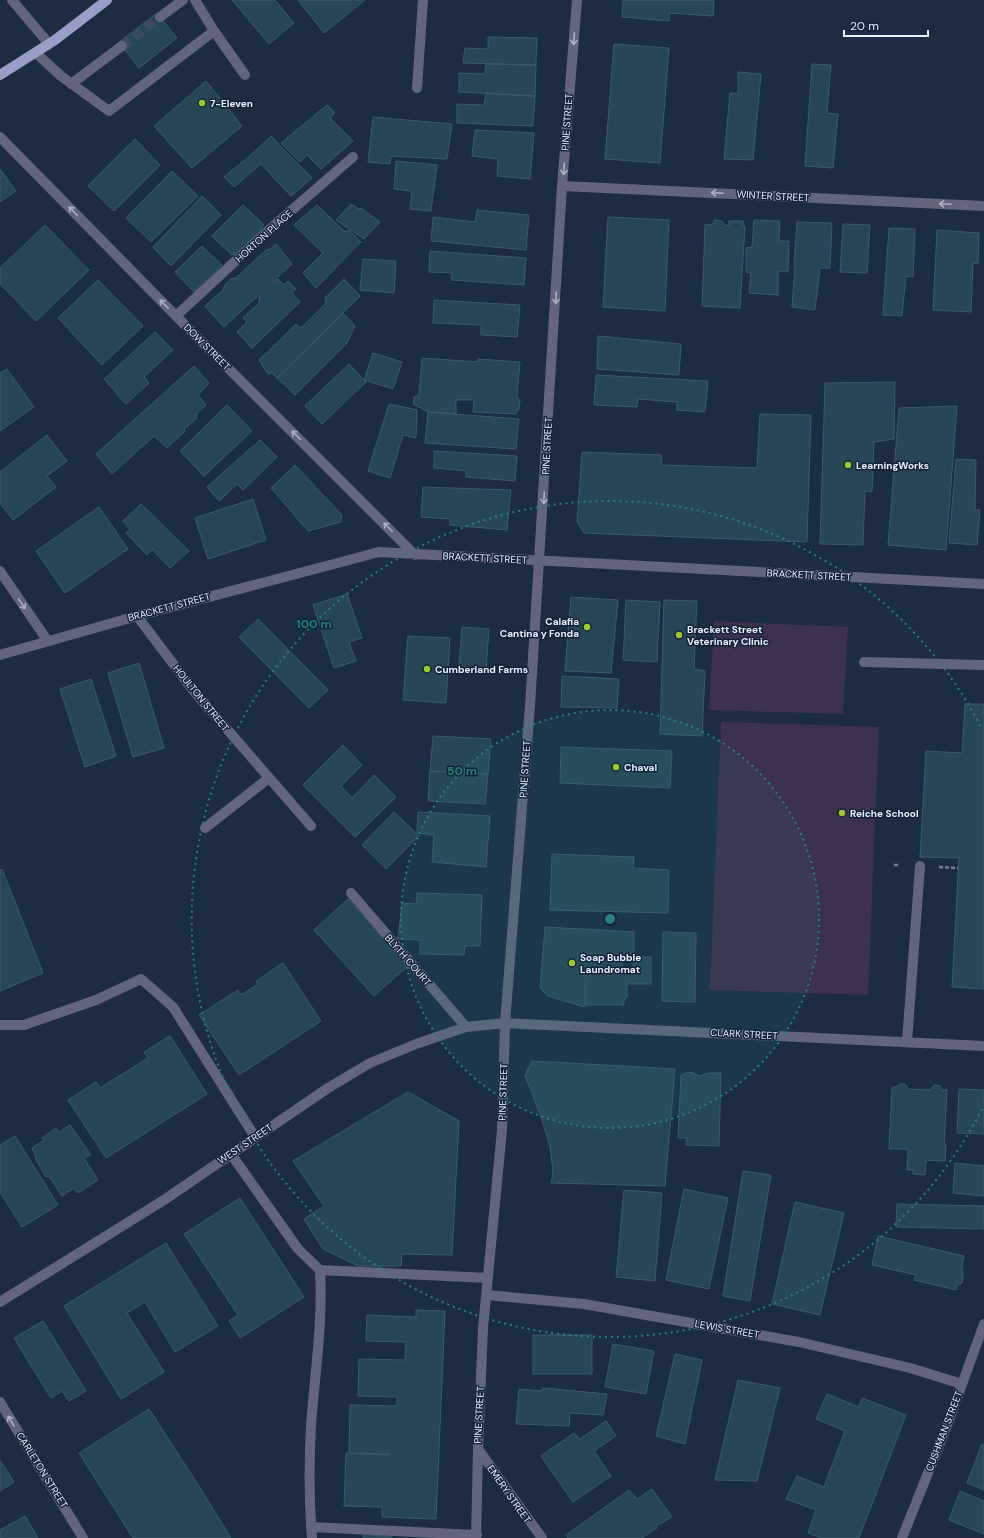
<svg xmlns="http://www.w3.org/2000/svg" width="984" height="1538" viewBox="0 0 984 1538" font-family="'DM Sans',sans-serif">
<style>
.green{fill:#3e314b}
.building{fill:#284756;stroke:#3b5b6a}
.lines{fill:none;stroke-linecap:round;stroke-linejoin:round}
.minor-tunnel{stroke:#3b4a5e;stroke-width:10;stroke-dasharray:10 5;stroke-linecap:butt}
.path{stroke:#758294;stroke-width:2.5;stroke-dasharray:4 2;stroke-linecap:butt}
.minor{stroke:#63657a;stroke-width:10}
.major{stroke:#999dc8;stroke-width:10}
.oneway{stroke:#adb2c2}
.ring{fill:none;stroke:#25827c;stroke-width:2;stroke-dasharray:2 4}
.poi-dot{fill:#9eca2f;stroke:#132337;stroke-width:1.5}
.labels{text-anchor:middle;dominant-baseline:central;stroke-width:3;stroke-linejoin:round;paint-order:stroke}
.poi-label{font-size:10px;font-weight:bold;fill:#e9f1fd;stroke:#132337;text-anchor:start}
.street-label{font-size:10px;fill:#e9f1fd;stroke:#132337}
.centre{fill:#25827c;stroke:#132337;stroke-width:2}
.ring-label{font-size:12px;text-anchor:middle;font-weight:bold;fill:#25827c;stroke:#132337;stroke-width:3;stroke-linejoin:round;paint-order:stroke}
</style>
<rect width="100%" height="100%" fill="#1c2d42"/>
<path class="green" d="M714 621 848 627 843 714 709 710Z
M721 722 879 727 868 995 710 990Z"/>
<path class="building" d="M232 0H275L294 23 269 44Z
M298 0H365L324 33Z
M623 0H714L713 16 669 13V21L622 17Z
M157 13 177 38 139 68 119 42Z
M488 37 537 38 536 65 463 63 465 48 488 49Z
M614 44 669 48 660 163 605 159Z
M486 64 536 65 535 96 459 92V73L485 74Z
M812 64 831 65 827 113 838 114 833 168 805 166Z
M738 72 761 74 753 160 724 159 730 93 738 94Z
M206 81 242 126 192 168 154 126Z
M486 93 535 96 533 126 457 123V104L484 105Z
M327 105 335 113 330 118 353 141 321 169 307 155 300 162 281 143Z
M373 117 452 124 447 159 391 156 390 164 368 162Z
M475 130 534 133 530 179 497 176 498 159 472 156Z
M271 136 312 178 291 196 261 164 234 187 224 177 252 154Z
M135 139 160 165 114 211 88 186Z
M396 161 437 165 431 211 410 209 412 191 394 189Z
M0 169 16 191 0 202Z
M172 171 198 196 151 242 126 218Z
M202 196 221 215 171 266 153 247Z
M351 204 359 209 361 208 380 222 364 239 336 220Z
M243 205 264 225 261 228 262 232 258 235H255L239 252 232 255 212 236Z
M317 205 345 232 349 230 361 242 316 288 303 273 323 253 294 225Z
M477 210 529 215 526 250 431 241 433 217 475 222Z
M608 217 669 220 665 311 603 307Z
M715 220 722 221 725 225 729 226V221H743V226H745L740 308 702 306 705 224 712 225Z
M754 220 780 221 779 241H789L788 272 778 271V295L749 293 751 273 746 272V248L752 247Z
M797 222 832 223 830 268H820L815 310 792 307 795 265H794Z
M843 224 870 225 867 273 840 272Z
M45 225 89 270 36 321 0 284V268Z
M889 228 915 229 913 277 906 276 902 316 883 315Z
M937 230 979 233 978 264 973 263 971 312 933 310Z
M276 244 292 264 224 327 205 306 223 290 225 285 231 279 236 278 267 249 269 250Z
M202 246 222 265 194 292 175 272Z
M430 251 526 258 524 285 451 280 452 273 429 272Z
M363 259 396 261 394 293 360 290Z
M278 279 284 285 288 281 296 289 292 293 300 302 252 348 237 332 247 322 243 318 259 303V297Z
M344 279 360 296 277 378 272 373 268 374 259 360 296 324 301 328 326 303 325 298Z
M98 280 143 326 102 365 58 318Z
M434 300 520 305 517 337 481 335V325L433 323Z
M343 313 355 326 347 343 295 395 277 378Z
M155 332 173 350 144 377 149 383 126 404 104 379Z
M598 336 681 344 679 375 597 369Z
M373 353 402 362 393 389 364 380Z
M422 358 478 362V359L520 362 517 396 520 401 519 409 516 414 473 412 474 400H456V414L428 412 413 404 414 397 419 395Z
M349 364 366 382 322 424 305 406Z
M194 366 209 383 198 395 206 405 197 413 196 419 184 429 185 431 167 448 154 436 112 474 96 454Z
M7 369 34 407 0 431V373Z
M596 375 708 381 705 412 677 410V402L638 399 637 407 594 405Z
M895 382 894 439 874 442 872 492 865 491 863 545 820 544 825 383Z
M389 404 417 410 416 438 403 435 390 478 368 471Z
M227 405 252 431 204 476 180 451Z
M957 406 946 550 888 545 899 408Z
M428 412 519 419 516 449 425 443Z
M760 414 811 415 807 542 584 533 577 522 582 452 661 455 662 465 757 468Z
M47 435 67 461 47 476 56 487 13 520 0 503V472Z
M260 440 277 457 243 490 237 484 219 501 207 487Z
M434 451 517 456 515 481 466 477V471L434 468Z
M956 459 976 460 975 510H980L977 545 949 543Z
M295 465 342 515 341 522 308 531 271 488Z
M423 487 511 490 507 530 450 525V519L421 517Z
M253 499 266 540 208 559 195 518Z
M141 504 189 551 170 568 152 549 147 555 126 533 130 529 123 521Z
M99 507 128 549 65 593 36 551Z
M347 594 362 638 349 642 356 661 334 668 313 605Z
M571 597 618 600 611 673 565 671Z
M626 600 660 602 657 662 623 660Z
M664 600 697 601 694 669 705 671 702 736 660 734Z
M258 619 328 690 309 708 239 637Z
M462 627 489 629 486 670 459 668Z
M408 636 450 638 446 703 403 700Z
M139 663 164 748 133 757 108 673Z
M562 676 619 679 617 708 561 707Z
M91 679 116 756 85 767 60 689Z
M965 704H984V989L952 987 959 858 920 857 926 751 962 753Z
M433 736 491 739 488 774 430 771Z
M343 745 362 765 341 786 352 798 374 775 396 797 355 837 303 785Z
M561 747 672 751 670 788 560 783Z
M430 771 488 774 485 804 428 801Z
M394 812 419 836 386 869 362 845Z
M418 812 490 816 486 867 432 862 434 835 417 833Z
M552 854 634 857 633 868 669 870 668 913 550 910Z
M2 869 43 973 0 991V870Z
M417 893 482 895 480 946H465L464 955 420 954V940L398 939 402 903 416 904Z
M348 899 408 966 374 996 314 930Z
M545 927 634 932V951L623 961 622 971 584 972 585 1007 548 996 540 988Z
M663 932 696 933 695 1002 662 1001Z
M633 957H651V984H627V997L624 1000V1005H586V973H633Z
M283 963 321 1021 239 1075 199 1015 238 990 241 995 258 984 256 981Z
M170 1036 207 1094 106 1158 68 1100 96 1082 100 1088 148 1058 144 1052Z
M532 1061 675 1069 665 1186 551 1183 553 1173 550 1146 541 1117 525 1075Z
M688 1072 694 1073 699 1076 709 1073H721L719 1146 686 1145 687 1138H678L681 1075Z
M900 1084H905L908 1089 930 1090 934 1085 940 1086 942 1090H947L944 1146 946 1145 945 1161 926 1160 925 1175 913 1174V1170H907L908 1149H889L892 1087H896Z
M959 1089 984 1090V1134L957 1133Z
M408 1092 459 1121 452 1255 402 1254 401 1266H358L323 1249 304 1219 324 1206 293 1161Z
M70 1125 91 1155 84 1158 98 1180 78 1193 74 1188 62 1196 49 1176 46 1177 35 1158 36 1156 32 1148 44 1140 42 1138 56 1128 59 1132Z
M15 1136 58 1205 22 1227 0 1192V1145Z
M955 1163 984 1166V1196L953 1193Z
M743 1171 771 1175 750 1301 723 1296Z
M684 1189 728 1198 709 1289 666 1280Z
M624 1190 662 1193 655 1281 616 1277Z
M240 1198 304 1297 240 1338 229 1321 238 1315 184 1234Z
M795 1202 844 1213 820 1315 772 1304Z
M897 1204 984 1206V1229L896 1227Z
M878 1236 964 1256 962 1265 963 1278 962 1283 957 1285 956 1290 914 1280 916 1275 872 1265Z
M166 1243 218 1326 175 1352 145 1302 127 1313 164 1372 121 1399 64 1306Z
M416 1310 445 1311 436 1519 382 1517V1507L344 1506 346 1453 390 1455V1454L349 1453 350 1405 397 1406V1397L358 1396 359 1359 405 1360 406 1342 366 1341 367 1315 416 1317Z
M43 1321 86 1391 69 1401 62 1391 51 1398 14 1338Z
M533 1335H592V1374H533Z
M613 1344 654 1351 646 1394 605 1387Z
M675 1354 702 1360 685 1444 656 1436Z
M738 1380 780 1388 757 1481 715 1480Z
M543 1388 607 1394 603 1415 570 1413 569 1426 516 1424 519 1389 542 1391Z
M827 1394 859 1407 862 1398 906 1415 859 1538H821L808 1533 816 1510 786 1499 797 1476 824 1487 845 1431 816 1419Z
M149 1409 197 1483 231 1538H133L79 1453Z
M606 1421 616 1436 594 1451 611 1476 573 1502 541 1456 574 1433 580 1439Z
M982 1444 984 1445V1490L967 1483Z
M0 1460 14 1482 0 1491Z
M652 1489 672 1517 656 1526 657 1528 642 1538H568L566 1535 629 1490 637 1499Z
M960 1491 984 1501V1534L949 1520Z
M25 1516 38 1538H0V1530Z
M363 1534 392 1537V1538H363Z"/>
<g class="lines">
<path class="minor-tunnel" d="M122 46 160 17"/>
<path class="path" d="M894 865H900
M939 867 958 868"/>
<path class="minor" d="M12 0 49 44
M160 17 183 0
M214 31 245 75
M36 53 61 76 109 111 214 31 195 0
M71 84 122 46
M417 88 423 0
M0 137 176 316 415 555
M562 186 984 206
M176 316 270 229 353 157
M0 571 47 640
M137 616 193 690 311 826
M0 655 137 616 379 552 984 584
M864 662 984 665
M205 828 269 778
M351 893 466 1027
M0 1025H24L96 1000 141 979 173 1007 255 1137
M907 1042 920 866
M231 1154 298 1249 320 1270C323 1322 315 1373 311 1425 309 1462 309 1501 312 1538
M320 1270 488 1278
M487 1295 584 1304 799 1342 910 1368 962 1384
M0 1302 164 1200 328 1088 370 1063 416 1044 466 1027 505 1023 984 1046
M0 1402 83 1538
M478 1449 542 1538
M311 1527 477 1535
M476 1538 478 1449 483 1328 502 1130 505 1023 530 706 562 186 577 0
M902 1538 946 1428 984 1324"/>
<path class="major" d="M0 75 55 40 107 0"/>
</g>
<defs><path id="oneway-shaft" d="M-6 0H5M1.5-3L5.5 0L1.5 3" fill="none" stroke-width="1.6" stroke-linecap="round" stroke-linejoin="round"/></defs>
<g class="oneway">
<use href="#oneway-shaft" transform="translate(574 39) rotate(94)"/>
<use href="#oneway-shaft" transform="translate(564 169) rotate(94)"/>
<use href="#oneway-shaft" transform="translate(717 193) rotate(-177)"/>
<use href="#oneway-shaft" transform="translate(945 204) rotate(-177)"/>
<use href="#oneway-shaft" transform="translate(73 211) rotate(-134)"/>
<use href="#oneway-shaft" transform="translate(556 298) rotate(93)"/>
<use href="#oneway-shaft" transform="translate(164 304) rotate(-134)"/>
<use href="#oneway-shaft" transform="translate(296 435) rotate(-135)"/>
<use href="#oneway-shaft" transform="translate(544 498) rotate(93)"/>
<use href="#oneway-shaft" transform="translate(388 527) rotate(-135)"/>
<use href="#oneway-shaft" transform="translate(22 604) rotate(56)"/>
<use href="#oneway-shaft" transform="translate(11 1421) rotate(-121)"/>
</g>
<circle cx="610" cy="919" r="209" fill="#25827c" fill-opacity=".12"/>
<g class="ring">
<circle cx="610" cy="919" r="209"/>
<path d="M982 1109A418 418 0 1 1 982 729"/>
</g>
<g class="poi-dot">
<circle cx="202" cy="103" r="4"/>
<circle cx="848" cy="465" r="4"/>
<circle cx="587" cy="627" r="4"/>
<circle cx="679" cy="635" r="4"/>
<circle cx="427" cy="669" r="4"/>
<circle cx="616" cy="767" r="4"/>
<circle cx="842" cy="813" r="4"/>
<circle cx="572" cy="963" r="4"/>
</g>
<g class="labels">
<g class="poi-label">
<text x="210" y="103">7-Eleven</text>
<text x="856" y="465">LearningWorks</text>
<text x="579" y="621" text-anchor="end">Calafia<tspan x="579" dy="12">Cantina y Fonda</tspan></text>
<text x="687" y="629">Brackett Street<tspan x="687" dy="12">Veterinary Clinic</tspan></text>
<text x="435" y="669">Cumberland Farms</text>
<text x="624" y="767">Chaval</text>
<text x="850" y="813">Reiche School</text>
<text x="580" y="957">Soap Bubble<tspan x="580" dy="12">Laundromat</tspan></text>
</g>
<g class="street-label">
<text transform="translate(567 122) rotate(-86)">PINE STREET</text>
<text transform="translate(773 196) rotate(3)">WINTER STREET</text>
<text transform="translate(264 236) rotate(-42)">HORTON PLACE</text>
<text transform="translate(207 347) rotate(45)">DOW STREET</text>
<text transform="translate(547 446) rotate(-87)">PINE STREET</text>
<text transform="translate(485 558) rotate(3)">BRACKETT STREET</text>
<text transform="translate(809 575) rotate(3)">BRACKETT STREET</text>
<text transform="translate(169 607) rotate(-15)">BRACKETT STREET</text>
<text transform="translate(201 698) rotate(51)">HOULTON STREET</text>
<text transform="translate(525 769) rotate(-86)">PINE STREET</text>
<text transform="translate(408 960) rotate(49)">BLYTH COURT</text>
<text transform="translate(744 1034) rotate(3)">CLARK STREET</text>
<text transform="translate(503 1092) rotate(-88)">PINE STREET</text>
<text transform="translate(245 1144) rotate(-34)">WEST STREET</text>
<text transform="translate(727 1329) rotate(10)">LEWIS STREET</text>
<text transform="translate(479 1415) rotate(-87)">PINE STREET</text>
<text transform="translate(944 1431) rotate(-69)">CUSHMAN STREET</text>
<text transform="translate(42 1470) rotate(58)">CARLETON STREET</text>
<text transform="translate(509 1494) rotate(55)">EMERY STREET</text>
</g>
</g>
<circle cx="610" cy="919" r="6" class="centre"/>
<g class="ring-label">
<text x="314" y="628">100 m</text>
<text x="462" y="775">50 m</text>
</g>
<path d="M844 30v6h84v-6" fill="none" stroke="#e9f1fd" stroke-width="2"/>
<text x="850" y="30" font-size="12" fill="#e9f1fd" stroke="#132337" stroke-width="3" paint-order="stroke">20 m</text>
</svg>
